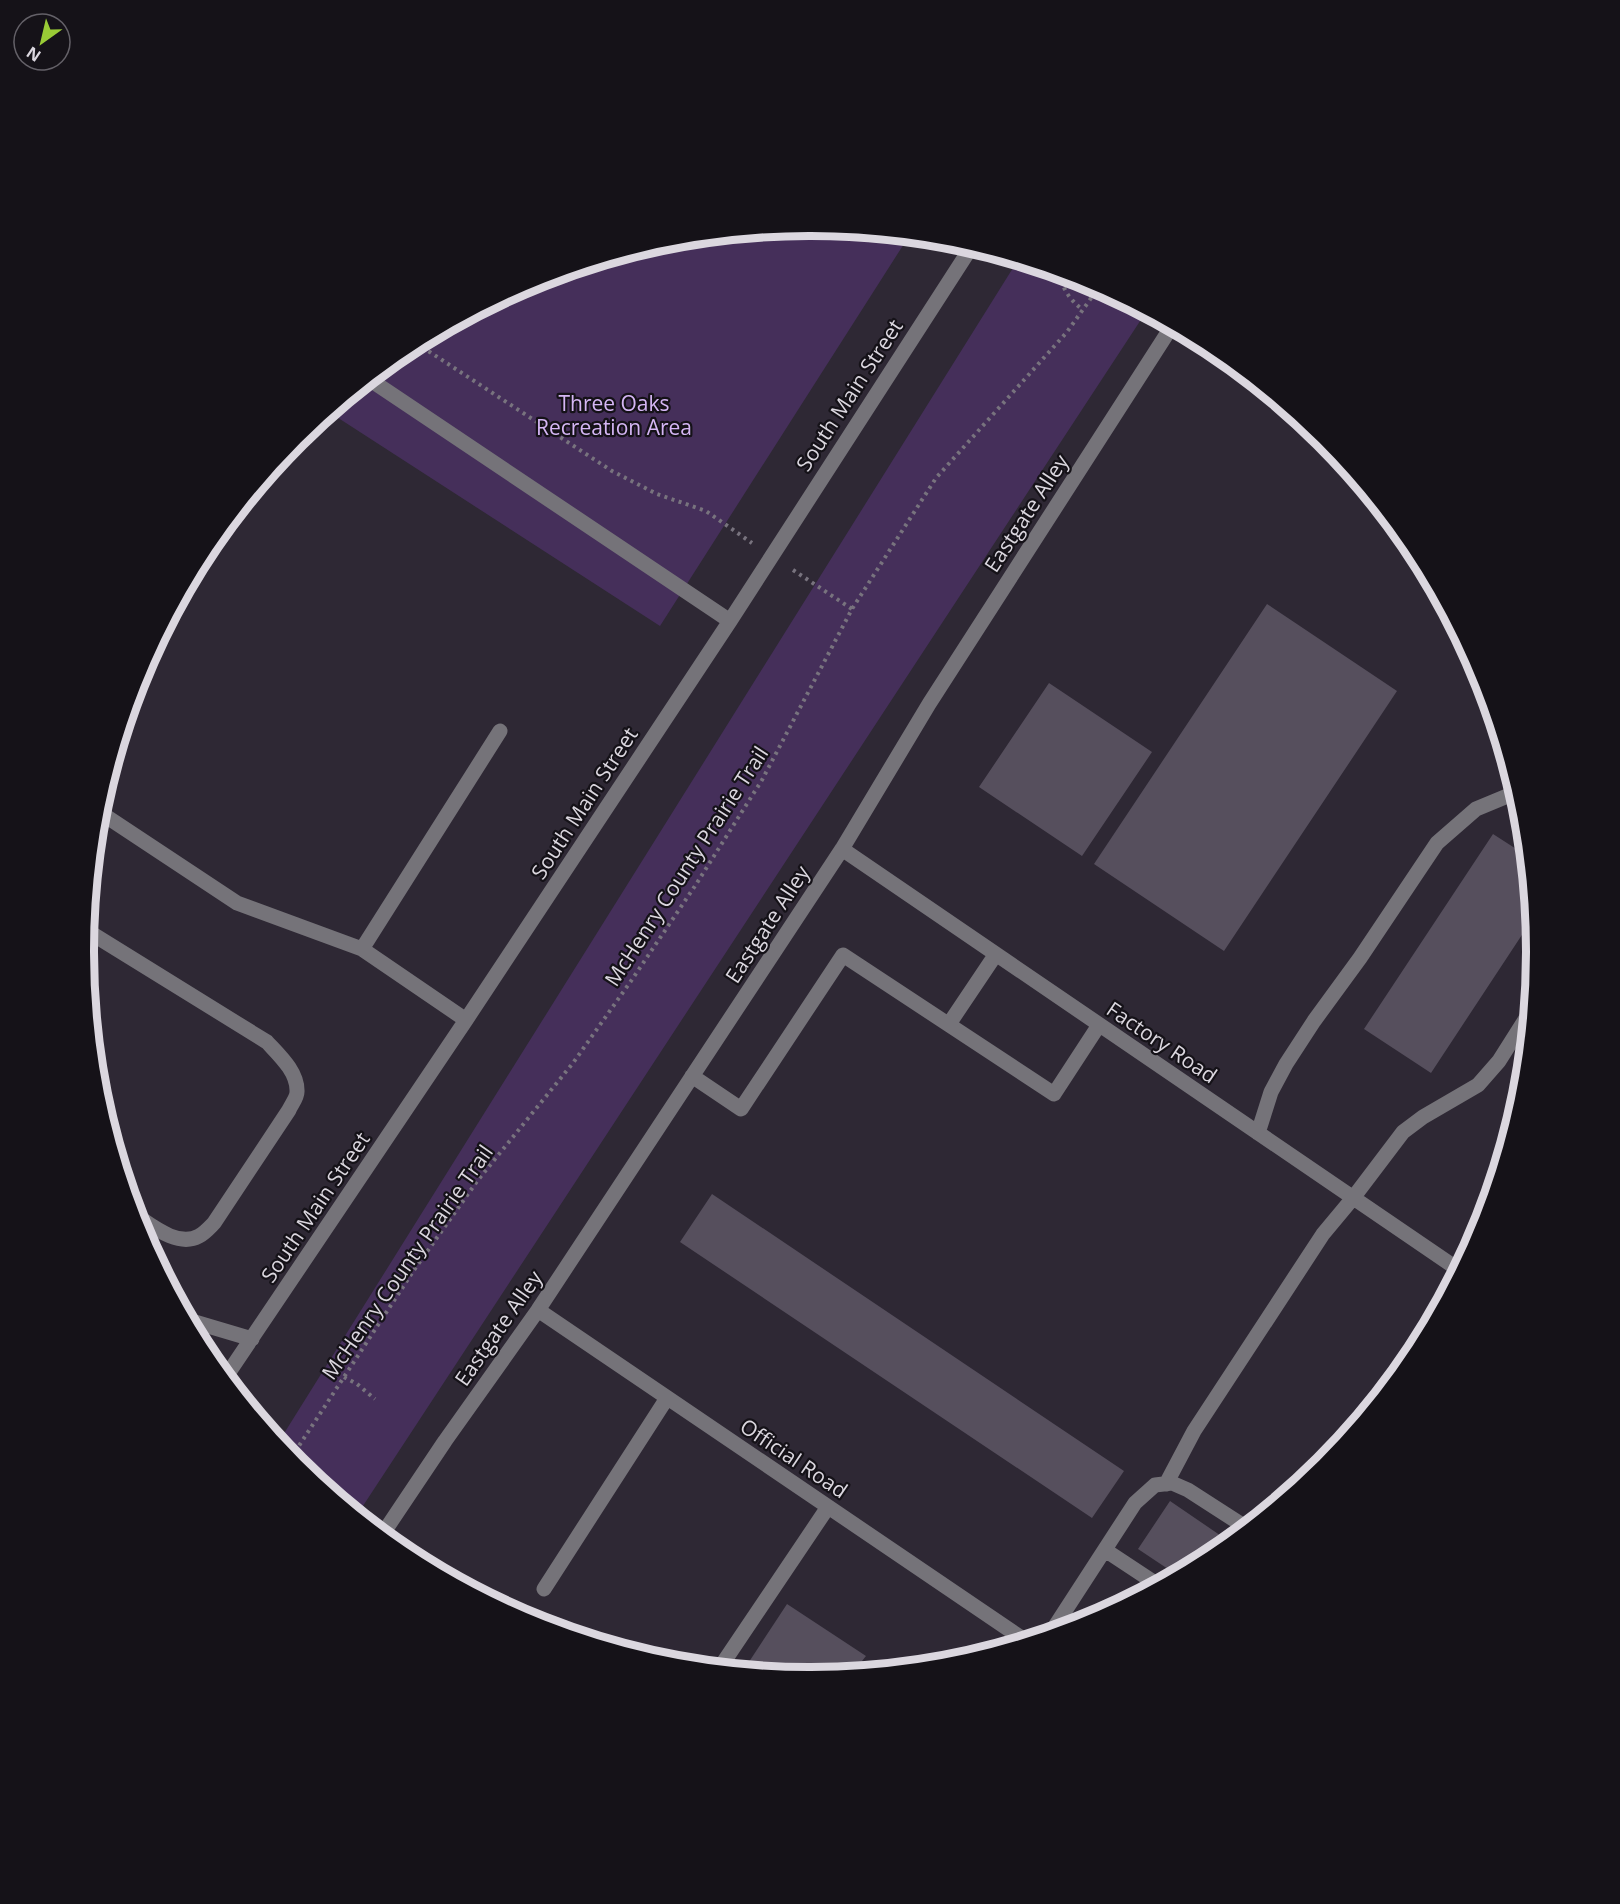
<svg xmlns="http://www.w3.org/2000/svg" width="1620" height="1904" viewBox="0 0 1620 1904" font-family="'Open Sans',sans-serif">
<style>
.green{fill:#452f5a}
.building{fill:#564f5d}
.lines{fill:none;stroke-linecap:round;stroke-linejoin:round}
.path{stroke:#78737e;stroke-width:4;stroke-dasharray:3 4.5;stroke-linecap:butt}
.minor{stroke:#757379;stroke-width:15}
.labels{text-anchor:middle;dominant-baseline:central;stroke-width:4.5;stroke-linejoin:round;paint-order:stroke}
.street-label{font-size:21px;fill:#dbd7df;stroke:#151218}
.park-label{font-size:21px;fill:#d5b6f5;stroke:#151218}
.rim{fill:none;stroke:#dbd7df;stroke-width:8}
</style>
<rect width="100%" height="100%" fill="#2e2834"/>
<path class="green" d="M810 226 909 236 660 626 329 412 407 348 533 281 669 240Z
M1018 260 1088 281 1146 312 357 1515 296 1465 278 1443Z"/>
<path class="building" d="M1235 366 1295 415 1294 417 1229 374Z
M1267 604 1397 691 1224 951 1094 864Z
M1049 683 1152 752 1082 856 979 787Z
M1493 834 1527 856 1533 918 1431 1073 1364 1029Z
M712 1194 1124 1471 1092 1518 680 1242Z
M1170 1501 1230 1542 1213 1556 1177 1575 1138 1549Z
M787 1604 866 1656 862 1661 878 1671 810 1678 743 1671Z"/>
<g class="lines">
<path class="path" d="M1060 273C1062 289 1070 300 1083 310
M416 343 612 471 657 494 706 511 752 543
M793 570 852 609
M344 1377 357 1384 375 1399
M291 1458 414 1270 478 1180 573 1063 631 981 695 886 762 780 852 609 936 478 1067 332 1099 287"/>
<path class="minor" d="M369 379 730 621
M98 811 237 903 362 949 466 1020
M842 849 1459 1270
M86 930 267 1042C279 1055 298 1072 297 1092 297 1098 291 1105 289 1110L214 1223C210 1227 205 1233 199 1236 178 1248 151 1225 134 1214
M362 949 500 731
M949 1024 996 954
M692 1076 741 1109 843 955 1054 1094 1099 1025
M1258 1133 1271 1092 1286 1064 1314 1021 1360 958 1437 843 1476 809 1517 792
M538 1310 1026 1641
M188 1320 252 1339
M225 1378 466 1020 730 621 972 246
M1166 1484 1194 1431 1323 1234 1353 1198 1403 1132 1423 1117 1478 1085 1499 1061 1530 1012
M382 1535 445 1441 538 1310 842 849 929 704 1172 326
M1105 1550 1158 1585
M544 1589 667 1398
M1050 1634 1135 1503 1155 1485 1172 1483 1188 1490 1247 1528
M719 1669 828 1507"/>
</g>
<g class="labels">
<g class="street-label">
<text transform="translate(849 395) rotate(-57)">South Main Street</text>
<text transform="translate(1026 513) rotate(-57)">Eastgate Alley</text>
<text transform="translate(584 803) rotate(-57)">South Main Street</text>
<text transform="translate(686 866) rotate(-57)">McHenry County Prairie Trail</text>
<text transform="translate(767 924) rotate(-57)">Eastgate Alley</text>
<text transform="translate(1162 1042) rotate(34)">Factory Road</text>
<text transform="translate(315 1207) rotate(-56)">South Main Street</text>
<text transform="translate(407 1262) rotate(-55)">McHenry County Prairie Trail</text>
<text transform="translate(498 1328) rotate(-55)">Eastgate Alley</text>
<text transform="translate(794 1458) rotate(34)">Official Road</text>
</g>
<g class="park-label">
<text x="614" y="403">Three Oaks<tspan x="614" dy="24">Recreation Area</tspan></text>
</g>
</g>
<path d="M0 0H1620V1904H0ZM809 236H811A715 715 0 0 1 1526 951V952A715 715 0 0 1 811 1667H809A715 715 0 0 1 94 952V951A715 715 0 0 1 809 236Z" fill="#151218" fill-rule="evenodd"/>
<path class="rim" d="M809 236H811A715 715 0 0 1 1526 951V952A715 715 0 0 1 811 1667H809A715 715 0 0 1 94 952V951A715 715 0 0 1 809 236Z"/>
<g transform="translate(42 42) rotate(214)"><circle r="28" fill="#151218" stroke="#646168" stroke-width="1.5"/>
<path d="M0-4.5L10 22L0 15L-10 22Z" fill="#99cb36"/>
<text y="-9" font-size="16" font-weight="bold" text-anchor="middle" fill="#dbd7df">N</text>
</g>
</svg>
